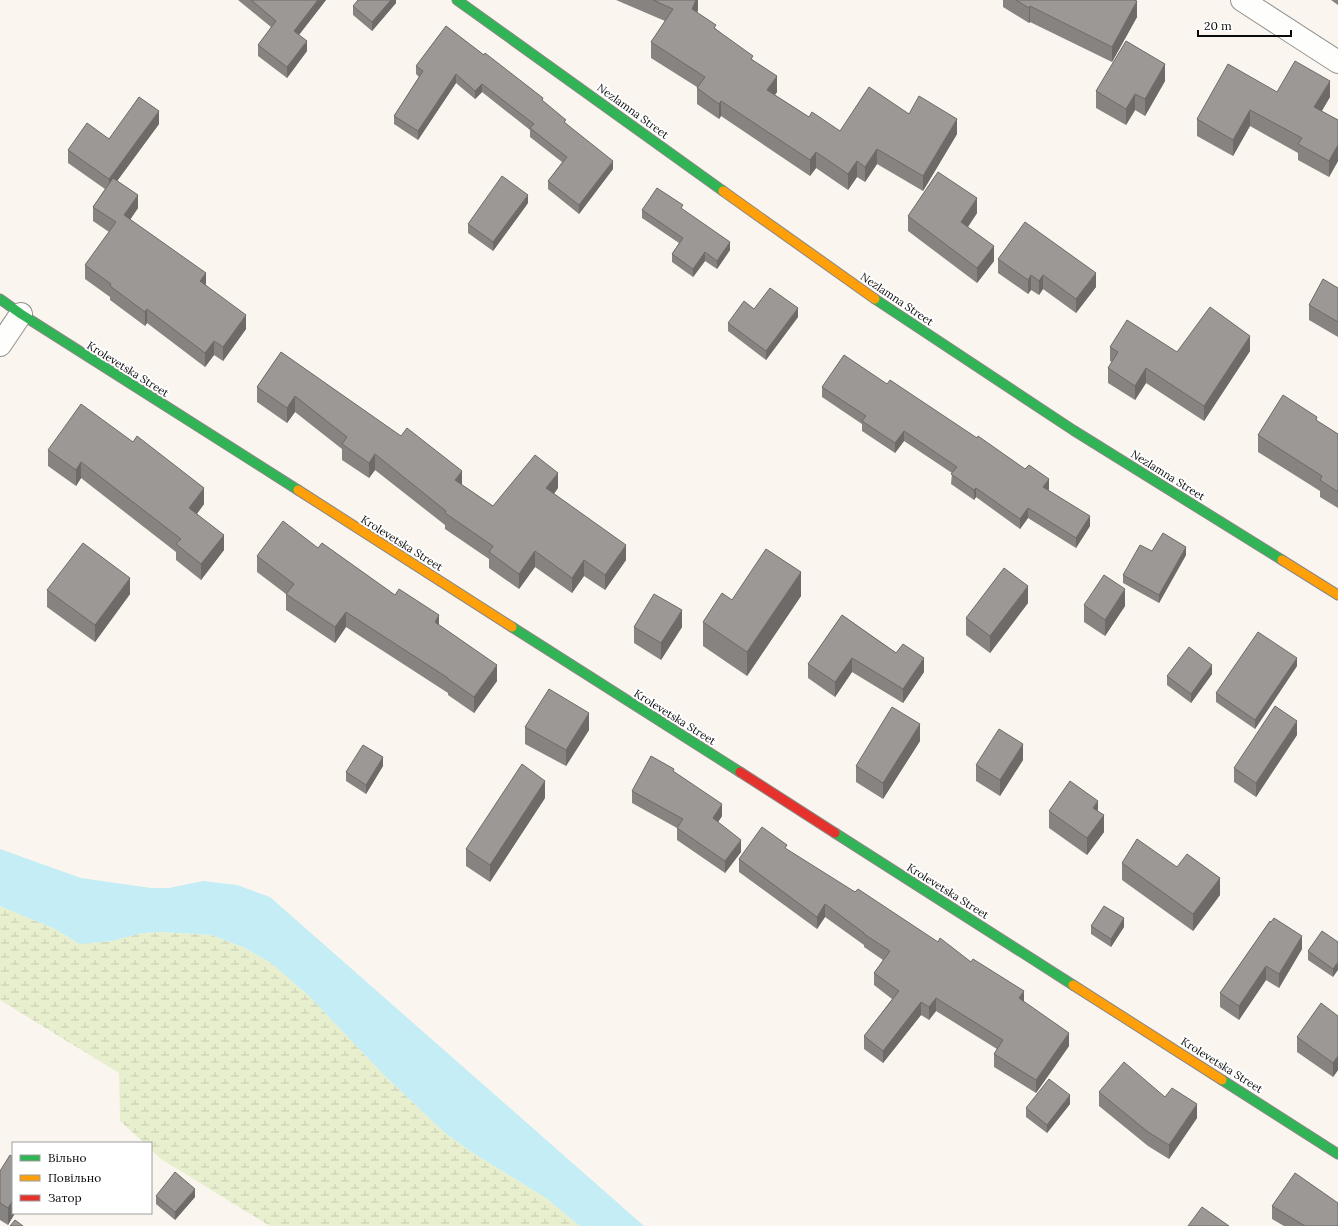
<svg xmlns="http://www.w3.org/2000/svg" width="1338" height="1226" viewBox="0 0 1338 1226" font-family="Lora,serif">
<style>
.wetland{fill:url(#wetland-marsh)}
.water{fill:#c4edf5}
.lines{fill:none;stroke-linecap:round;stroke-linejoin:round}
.street-casing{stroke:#93918e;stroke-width:24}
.fast-casing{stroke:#898784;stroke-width:11}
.slow-casing{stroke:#898784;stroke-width:11}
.jam-casing{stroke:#898784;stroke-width:11}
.street{stroke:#fefefd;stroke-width:22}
.fast{stroke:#30b455;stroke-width:9}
.slow{stroke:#ff9f0a;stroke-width:9}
.jam{stroke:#e5322d;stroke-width:9}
.wall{fill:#868380}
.shaded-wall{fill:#6d6a68}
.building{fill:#9c9895;stroke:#6d6a68}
.labels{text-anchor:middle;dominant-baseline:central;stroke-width:4;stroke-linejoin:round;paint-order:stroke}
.street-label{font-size:11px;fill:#0b0b0b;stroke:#fff}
</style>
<defs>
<pattern id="wetland-marsh" width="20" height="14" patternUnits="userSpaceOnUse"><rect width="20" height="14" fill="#e8efce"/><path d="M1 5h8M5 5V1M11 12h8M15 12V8" fill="none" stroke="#c6ccb0"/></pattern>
</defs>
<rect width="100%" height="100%" fill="#faf6ef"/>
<path class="wetland" d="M0 906 55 929 80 944 112 941 143 933 161 932 211 935 243 947 271 963 310 997 383 1074 444 1132 473 1153 546 1198 580 1226H270L161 1159 151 1150V1143H144L120 1121 119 1073 0 1000Z"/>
<path class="water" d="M0 849 81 878 151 888H169L203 881 237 885 270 897 644 1226H580L546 1198 473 1153 444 1132 383 1074 310 997 271 963 243 947 211 935 161 932 143 933 112 941 80 944 55 929 0 906Z"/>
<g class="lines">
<g class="street-casing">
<path id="street" d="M1242 0 1338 62
M0 345 21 314"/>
</g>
<g class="fast-casing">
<path id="fast" d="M457 0 723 191
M0 299 21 314 298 490
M875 299 1073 430 1282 560
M512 627 740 772
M835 833 1073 985
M1222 1080 1338 1154"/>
</g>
<g class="slow-casing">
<path id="slow" d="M723 191 875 299
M298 490 512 627
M1282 560 1338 595
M1073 985 1222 1080"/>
</g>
<g class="jam-casing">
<path id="jam" d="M740 772 835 833"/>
</g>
<use href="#street" class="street"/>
<use href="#fast" class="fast"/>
<use href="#slow" class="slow"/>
<use href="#jam" class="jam"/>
</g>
<path class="wall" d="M238 0H326L299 35 307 51 287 78 258 56V45L271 27Z
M396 0V3L372 31 353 15V6Z
M616 0H698V10L697 13 753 60 777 92 775 95 809 117 840 131 909 114 957 134 923 191 877 164 865 182 857 177 848 190 816 168 810 176 721 116 719 119 697 104V87L651 58V42L665 21Z
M1003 0H1134L1137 17 1112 62 1030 22 1029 23 1003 7Z
M1331 0H1338V5Z
M446 26 543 101 613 169 579 214 548 189V181L562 162 530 137V130L482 92 475 99 456 83 418 140 394 124V116L419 77 416 74V66Z
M1165 81 1145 116 1135 110 1126 125 1096 108V91Z
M1277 92 1330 97 1322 111 1338 120V161L1329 177 1298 160V153L1250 126 1233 156 1197 136V119Z
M159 124 117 181 138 208 130 219 206 285 246 329 223 361 214 355 205 367 147 323 145 326 110 300V297L85 279V265L109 232 93 221V207L105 189 68 163V150Z
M528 203 493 251 468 233V224Z
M642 210H683L730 250 717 269 705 261 693 277 672 262V254L679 243 642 218Z
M977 213 968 227 994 261 977 283 908 231V216Z
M998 259 1096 287 1076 313 1043 289 1039 295 1031 290 1028 294 998 273Z
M1338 288V337L1309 320V305Z
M754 309 798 317 766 360 728 331V323Z
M1110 347 1177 352 1250 351 1204 421 1146 383 1135 400 1108 383V368L1112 362 1110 361Z
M281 352 462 485 493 506 558 488 554 494 626 560 605 590 584 576 572 593 535 567 519 589 489 568V559L445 529V525L375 470 369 478 342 460V449L295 412 287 423 257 402V387Z
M887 384 1049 489 1048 490 1090 526 1076 548 1028 518 1020 529 976 497 974 500 951 484 952 473 904 441 895 453 862 431V424L822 397V387Z
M1317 421 1338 434V508L1320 497V491L1258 452V435Z
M48 450 204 504 197 514 224 550 201 580 176 560V552L81 478 76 486 48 466Z
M318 548 395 595 439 625 497 681 474 713 448 695V693L346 627 335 643 286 610V594L257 572V556Z
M1152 551 1186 555 1159 603 1123 583V575Z
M47 590 130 594 95 642 47 607Z
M801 596 747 676 703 646V622L732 600Z
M1028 603 990 653 966 635V618Z
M1084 605 1125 606 1105 636 1084 622Z
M842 615 924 672 903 703 852 672 835 697 808 678V664Z
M634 627H682L661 660 634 643Z
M1297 666 1255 729 1216 702V693Z
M1212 674 1191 703 1167 685V676Z
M525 727 589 730 566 766 525 744Z
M1297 735 1256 797 1234 782V768Z
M920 741 883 799 856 782V766Z
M1023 760 1000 796 976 781V765Z
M383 766 366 794 346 781V772Z
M674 772 722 816 718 822 741 852 725 873 677 840V828L632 803V791Z
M545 798 490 882 466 866V849Z
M1049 811H1098L1104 832 1087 855 1049 828Z
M787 850 1024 1002 1069 1046 1036 1093 994 1067V1054L997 1049 936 1011 929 1020 921 1015 883 1063 864 1049V1036L892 999 874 985V973L883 960 864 947V945L825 917 817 929 739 872V859Z
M1122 863 1177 867 1220 895 1193 931 1122 880Z
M1270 921 1302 949 1279 988 1266 980 1239 1020 1220 1007V993Z
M1091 926 1124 927 1111 947 1091 934Z
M1338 942 1333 977 1308 960V951Z
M1338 1016V1070L1333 1077 1297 1052V1037Z
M1099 1092 1165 1097 1197 1118 1169 1159 1148 1146 1099 1106Z
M1070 1104 1047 1133 1026 1117V1108Z
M0 1171 13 1213H15L8 1225 0 1220Z
M156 1196 195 1197 175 1220 156 1204Z
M1272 1206 1338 1226H1284L1272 1219Z"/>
<path class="shaded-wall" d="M318 0H326L294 41V31Z
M391 0H396V3L372 31V22Z
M696 0H698V10L692 25V9Z
M1137 1V17L1112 62V47Z
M1030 6V22L1029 23V8Z
M307 41V51L287 78V67Z
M1165 64V81L1145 116V99Z
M456 74V83L418 140V131Z
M777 76V92L767 105V90Z
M1330 81V97L1314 123V107Z
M482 84V92L475 99V91Z
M1135 94V110L1126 125V109Z
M721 101V116L719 119V104Z
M1250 110V126L1233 156V140Z
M159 111V124L109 192V179Z
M957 119V134L923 191V176Z
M1338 145V161L1329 177V161Z
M877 149V164L865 182V167Z
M816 152V168L810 176V160Z
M613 161V169L579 214V205Z
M857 161V177L848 190V174Z
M138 195V208L124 229V215Z
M528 195V203L493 251V242Z
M977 198V213L961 237V222Z
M730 242V250L717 269V261Z
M994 246V261L977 283V268Z
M705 252V261L693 277V269Z
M206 273V287L200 281Z
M1096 273V287L1076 313V299Z
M1031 275V290L1028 294V280Z
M1043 275V289L1039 295V281Z
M798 308V317L766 360V351Z
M147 309V323L145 326V312Z
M246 315V329L223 361V347Z
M1250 336V351L1204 421V406Z
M214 341V355L205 367V353Z
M1146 368V383L1135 400V386Z
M295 396V412L287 423V408Z
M904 431V441L895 453V443Z
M375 454V470L369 478V463Z
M81 462V478L76 486V470Z
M462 471V487L455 480Z
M558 473V488L546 504V488Z
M1049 479V489L1043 497V487Z
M204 488V504L189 524V508Z
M976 488V497L974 500V490Z
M1028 508V518L1020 529V519Z
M1090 516V526L1076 548V538Z
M224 535V550L201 580V564Z
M626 545V560L605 590V575Z
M1186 547V555L1159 603V595Z
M535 551V567L519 589V574Z
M584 560V576L572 593V578Z
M801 572V596L747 676V652Z
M130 578V594L95 642V625Z
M1028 586V603L990 653V636Z
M1125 589V606L1105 636V620Z
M682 610V627L661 660V643Z
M346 612V627L335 643V627Z
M439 615V631L435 622Z
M852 658V672L835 697V682Z
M924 658V672L903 703V689Z
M1297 658V666L1255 729V720Z
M497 665V681L474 713V697Z
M1212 665V674L1191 703V694Z
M589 713V730L566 766V750Z
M1297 721V735L1256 797V783Z
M920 724V741L883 799V783Z
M1023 744V760L1000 796V780Z
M383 757V766L366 794V785Z
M545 781V798L490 882V865Z
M1098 801V818L1093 808Z
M722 804V816L713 830V818Z
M1104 815V832L1087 855V838Z
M741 840V852L725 873V861Z
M1220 878V895L1193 931V914Z
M825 904V917L817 929V917Z
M1124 918V927L1111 947V939Z
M1302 936V949L1279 988V974Z
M1338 962V970L1333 977V969Z
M1266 966V980L1239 1020V1006Z
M1024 991V1004L1019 998Z
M936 998V1011L929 1020V1007Z
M921 1002V1015L883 1063V1051Z
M1069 1033V1046L1036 1093V1080Z
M1338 1056V1070L1333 1077V1063Z
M1070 1095V1104L1047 1133V1125Z
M1197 1104V1118L1169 1159V1145Z
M195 1189V1197L175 1220V1212Z
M13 1200V1213H15L8 1225V1208Z"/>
<path class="building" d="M251 0H318L294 31 307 41 287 67 258 45 276 21Z
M358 0H391L372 22 353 6Z
M653 0H696L692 9 716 25 714 28 753 56 751 59 777 76 767 90 809 117 812 112 840 131 869 87 909 114 919 96 957 119 923 176 877 149 865 167 857 161 848 174 816 152 810 160 721 101 719 104 697 88 705 77 651 42 673 9Z
M1016 0H1134L1137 1 1112 47 1030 6 1029 8Z
M446 26 484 55 485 53 543 98 542 100 566 120 564 122 613 161 579 205 548 181 567 157 530 128 534 124 482 84 475 91 456 74 418 131 394 116 423 71 416 66Z
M1126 41 1165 64 1145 99 1135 94 1126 109 1096 91Z
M1295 61 1330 81 1314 107 1338 120V145L1329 161 1298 144 1302 138 1250 110 1233 140 1197 119 1228 64 1277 92Z
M139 97 159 111 109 179 68 150 87 123 109 139Z
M938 172 977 198 961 222 994 246 977 268 908 216Z
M502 176 528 195 493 242 468 224Z
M113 178 138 195 124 215 206 273 200 281 246 315 223 347 214 341 205 353 147 309 145 312 110 286 111 284 85 265 116 222 93 207Z
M657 188 683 205 681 208 730 242 717 261 705 252 693 269 672 254 683 238 642 210Z
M1025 222 1096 273 1076 299 1043 275 1039 281 1031 275 1028 280 998 259Z
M1323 279 1338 288V322L1309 305Z
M770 288 798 308 766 351 728 323 744 301 754 309Z
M1210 307 1250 336 1204 406 1146 368 1135 386 1108 368 1118 352 1110 347 1127 320 1177 352Z
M281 352 401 436 407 428 462 471 455 480 493 506 535 455 558 473 546 488 626 545 605 575 584 560 572 578 535 551 519 574 489 552 493 546 445 513 446 511 375 454 369 463 342 444 347 437 295 396 287 408 257 387Z
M844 355 887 384 890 380 977 438 978 436 1025 469 1029 465 1049 479 1043 487 1090 516 1076 538 1028 508 1020 519 976 488 974 490 951 474 957 467 904 431 895 443 862 421 866 416 822 387Z
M1283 395 1317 417 1316 420 1338 434V492L1320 480 1322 476 1258 435Z
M81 404 133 442 137 436 204 488 189 508 224 535 201 564 176 544 181 539 81 462 76 470 48 450Z
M283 521 318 548 322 543 395 595 399 589 439 615 435 622 497 665 474 697 448 679V678L346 612 335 627 286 594 294 584 257 556Z
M1163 533 1186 547 1159 595 1123 575 1140 545 1152 551Z
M83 543 130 578 95 625 47 590Z
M766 549 801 572 747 652 703 622 722 593 732 600Z
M1004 568 1028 586 990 636 966 618Z
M1104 575 1125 589 1105 620 1084 605Z
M654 594 682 610 661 643 634 627Z
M842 615 896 653 903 644 924 658 903 689 852 658 835 682 808 664Z
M1258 632 1297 658 1255 720 1216 693Z
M1189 647 1212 665 1191 694 1167 676Z
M549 689 589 713 566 750 525 727Z
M1275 706 1297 721 1256 783 1234 768Z
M892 707 920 724 883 783 856 766Z
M999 729 1023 744 1000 780 976 765Z
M363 745 383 757 366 785 346 772Z
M651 756 674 769 673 771 722 804 713 818 741 840 725 861 677 828 683 819 632 791Z
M522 764 545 781 490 865 466 849Z
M1070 781 1098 801 1093 808 1104 815 1087 838 1049 811Z
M762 827 787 845 785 848 855 892 858 889 938 942 940 938 971 962 973 959 1024 991 1019 998 1069 1033 1036 1080 994 1054 1003 1040 936 998 929 1007 921 1002 883 1051 864 1036 899 991 874 973 890 951 864 934V933L825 904 817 917 739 859Z
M1137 839 1177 867 1187 854 1220 878 1193 914 1122 863Z
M1104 906 1124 918 1111 939 1091 926Z
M1274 918 1302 936 1279 974 1266 966 1239 1006 1220 993 1270 921 1271 922Z
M1322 931 1338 942V962L1333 969 1308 951Z
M1321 1003 1338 1016V1056L1333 1063 1297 1037Z
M1124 1062 1165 1097 1172 1088 1197 1104 1169 1145 1148 1132 1099 1092Z
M1049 1079 1070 1095 1047 1125 1026 1108Z
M10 1155 13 1157V1200L8 1208 0 1203V1171Z
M175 1172 195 1189 175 1212 156 1196Z
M1295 1173 1338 1203V1226H1305L1272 1206Z
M1202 1207 1229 1226H1188Z
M15 1220 23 1226H10Z"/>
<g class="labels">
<g class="street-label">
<text transform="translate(633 111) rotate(36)">Nezlamna Street</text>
<text transform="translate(897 299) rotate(34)">Nezlamna Street</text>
<text transform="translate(128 369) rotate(32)">Krolevetska Street</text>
<text transform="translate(1168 475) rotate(32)">Nezlamna Street</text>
<text transform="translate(402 543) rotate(32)">Krolevetska Street</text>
<text transform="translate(675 717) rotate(32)">Krolevetska Street</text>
<text transform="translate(948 891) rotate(32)">Krolevetska Street</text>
<text transform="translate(1222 1065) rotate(32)">Krolevetska Street</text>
</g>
</g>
<rect x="12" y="1142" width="140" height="72" fill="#ffffff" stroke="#9d9d9d"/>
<rect x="20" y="1155" width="20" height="6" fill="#30b455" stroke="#9d9d9d"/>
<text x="48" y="1162" font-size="12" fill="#0b0b0b">Вільно</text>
<rect x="20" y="1175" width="20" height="6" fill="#ff9f0a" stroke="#9d9d9d"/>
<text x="48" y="1182" font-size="12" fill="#0b0b0b">Повільно</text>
<rect x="20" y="1195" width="20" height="6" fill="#e5322d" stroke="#9d9d9d"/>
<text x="48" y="1202" font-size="12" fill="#0b0b0b">Затор</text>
<path d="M1198 30v6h93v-6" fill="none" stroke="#0b0b0b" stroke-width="2"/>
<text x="1204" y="30" font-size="12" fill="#0b0b0b" stroke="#ffffff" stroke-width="3" paint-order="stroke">20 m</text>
</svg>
